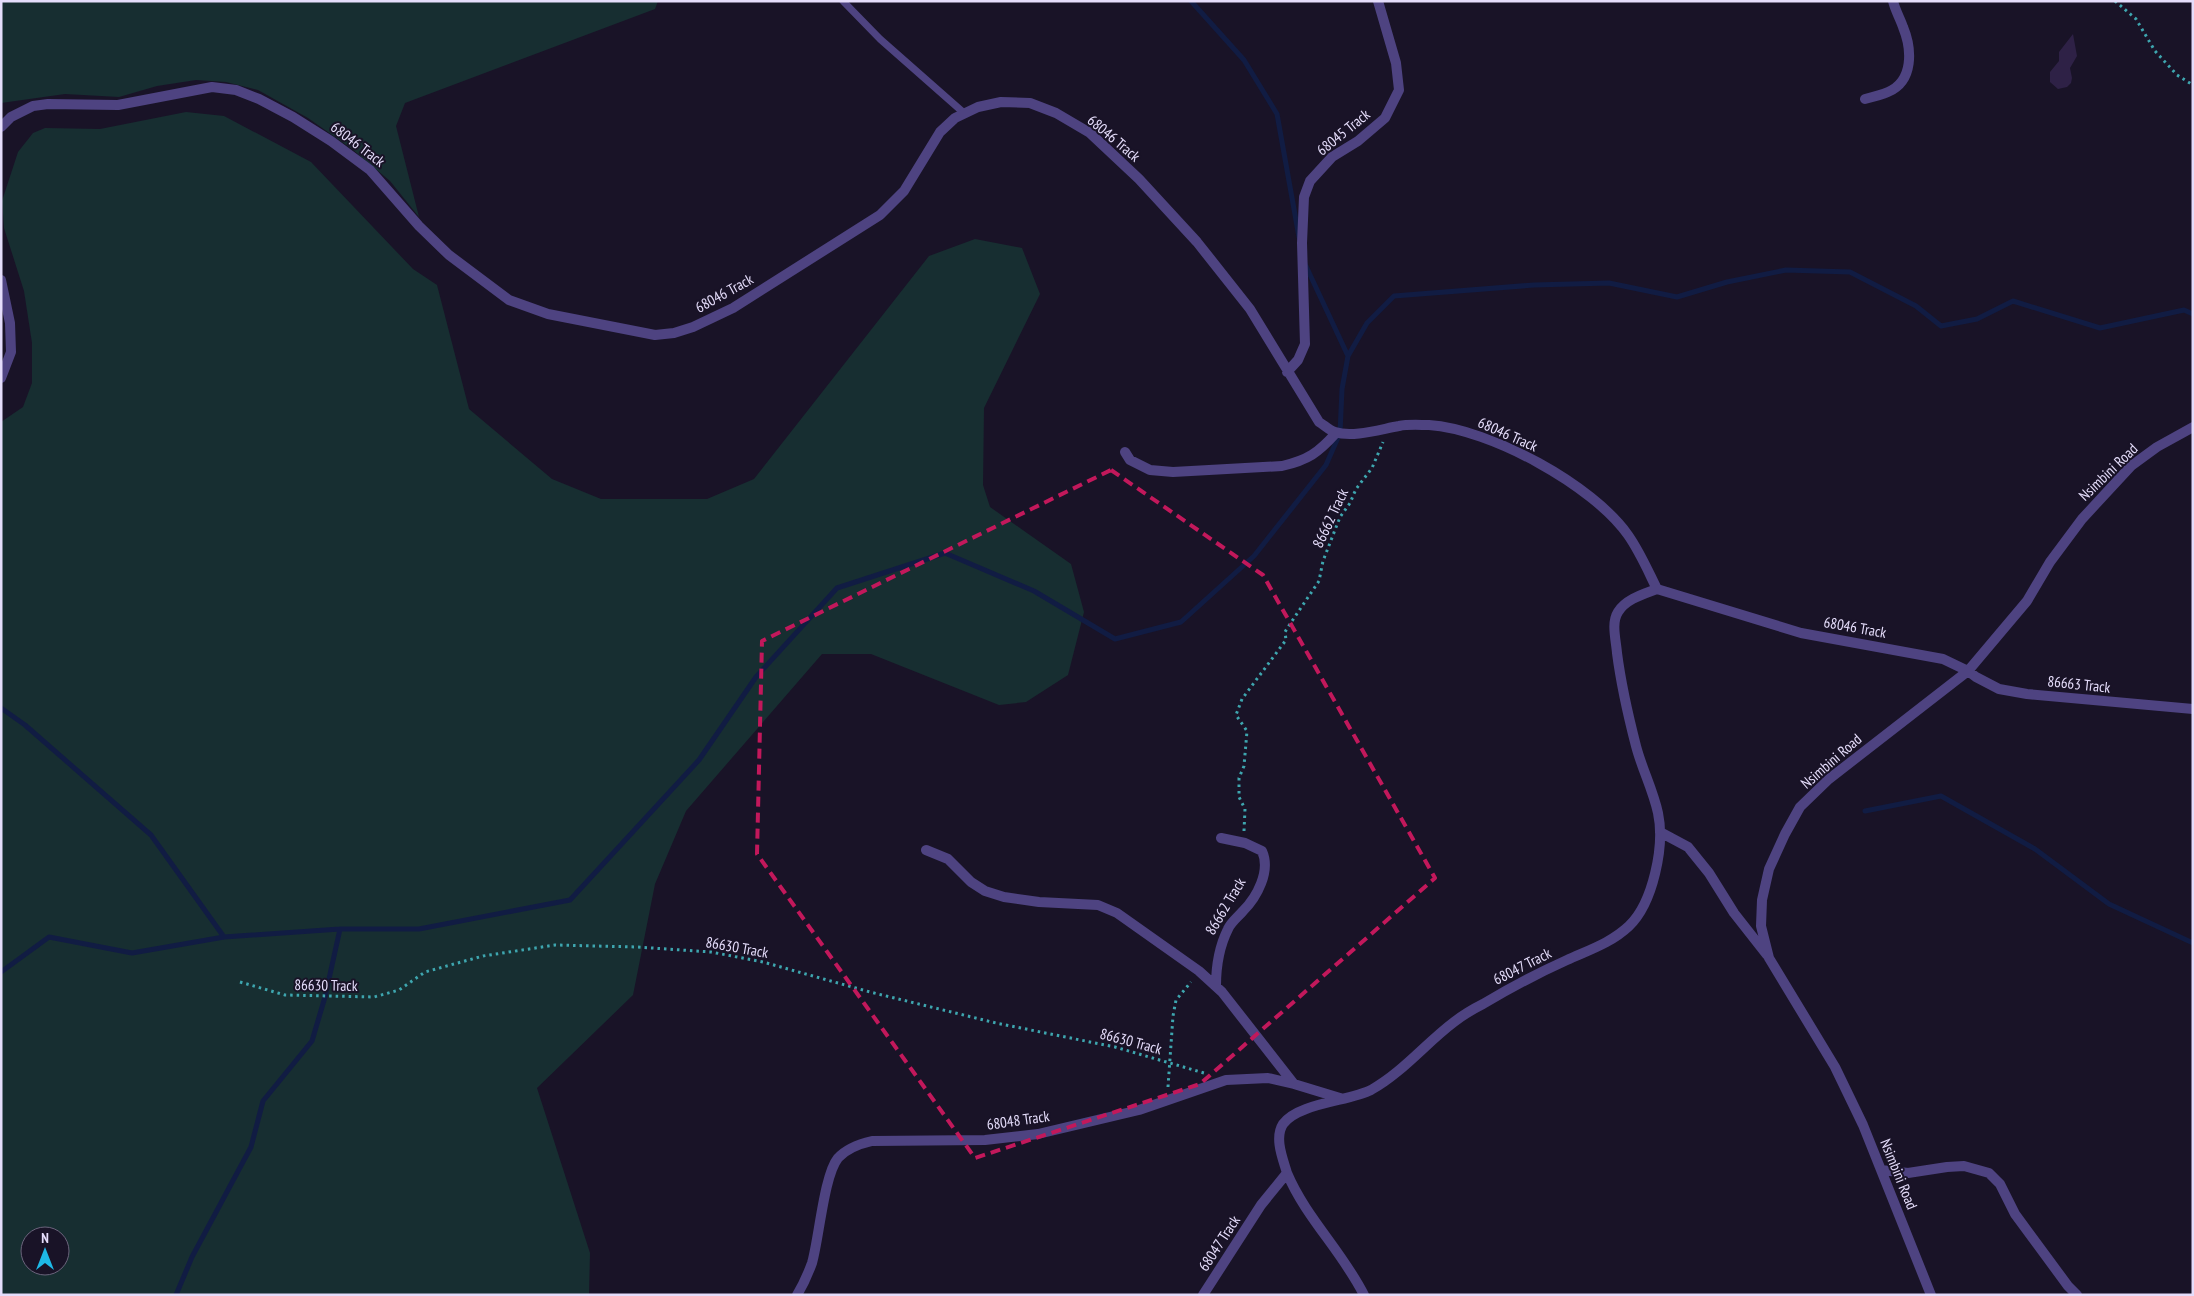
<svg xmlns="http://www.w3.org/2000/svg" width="2194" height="1296" viewBox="0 0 2194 1296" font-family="'PT Sans Narrow',sans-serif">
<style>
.green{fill:#172e31;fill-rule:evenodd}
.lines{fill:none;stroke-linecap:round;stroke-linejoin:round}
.stream{stroke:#111c43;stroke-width:5}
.building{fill:#2e2146}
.path{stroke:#3ea6af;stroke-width:3;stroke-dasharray:2.5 4;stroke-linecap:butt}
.service{stroke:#4e4381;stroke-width:7}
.minor{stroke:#4e4381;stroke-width:10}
.marked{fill:none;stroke:#c2185b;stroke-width:4;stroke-dasharray:10 6;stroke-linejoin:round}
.labels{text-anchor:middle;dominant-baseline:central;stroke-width:4;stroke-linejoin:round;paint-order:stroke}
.street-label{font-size:15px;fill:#e5ddfb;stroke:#191327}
</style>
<rect width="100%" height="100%" fill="#191327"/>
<path class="green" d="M1 1H658L655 9 405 103 396 126 419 217 390 181 352 149 308 118 258 90 226 82 196 80 157 86 119 97 65 94 1 103Z
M186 112 224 116 311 162 413 269 437 285 469 409 552 479 601 499H707L754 479 929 256 975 239 1022 248 1040 294 984 408 983 485 990 507 1071 564 1084 612 1068 675 1026 702 999 705 871 654H822L686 811 655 884 633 995 537 1088 590 1253 589 1295H1V422L23 407 32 383V343L24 291 4 228 2 201 18 152 33 133 45 128 100 129ZM30 1236H60V1266H30Z"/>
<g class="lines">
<path class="stream" d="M1191 1 1244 60 1277 114 1299 237
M1305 264 1348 356
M1 708 25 725 151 835 224 937
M1865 811 1941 796 2035 849 2109 904 2193 943
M1 972 49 937 132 953 224 937 340 929H419L570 900 699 760 756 677 837 588 945 553 1034 591 1115 639 1181 622 1254 556 1326 465 1340 433 1342 389 1348 356 1367 323 1394 296 1534 285 1609 283 1677 297 1727 282 1786 270 1850 272 1916 306 1941 326 1977 319 2013 301 2100 328 2184 310 2193 314
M176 1295 192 1257 251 1147 263 1101 312 1041 325 997 340 929"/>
</g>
<path class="building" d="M2073 34 2077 56 2070 68 2072 78 2071 83 2067 87 2058 89 2050 82V72L2059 61V52Z"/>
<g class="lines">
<path class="path" d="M2115 1 2136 19 2155 51 2177 75 2193 85
M1244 831 1245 809 1239 797V778L1244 766 1247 731 1236 715 1242 699 1286 640 1285 632 1288 627 1319 581 1323 561 1340 517 1350 503 1356 489 1372 468 1383 442
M240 982 285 995 374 997 399 990 425 972 483 956 555 945 637 947 711 952 763 962 870 992 996 1023 1115 1047 1204 1073
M1168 1087 1173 1016 1176 1000 1191 982"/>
<path class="service" d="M843 1 880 39 964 113"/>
<path class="minor" d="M1865 99C1873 97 1881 95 1888 92 1914 81 1912 49 1903 27 1900 18 1895 10 1893 1
M1 127 11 117 33 106 48 104 118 105 212 87 236 90 259 99 293 117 331 141 370 170 419 226 449 255 509 300 548 314 655 335 674 333 693 327 733 308 880 215 904 191 940 132 955 118 978 107 1001 102 1030 103 1056 113 1090 133 1139 179 1197 242 1250 309 1319 422C1324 425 1330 431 1335 432 1353 438 1381 429 1399 426 1408 424 1420 425 1429 425 1490 429 1593 485 1628 535 1640 552 1648 571 1657 589L1801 633 1943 659 1968 671 1976 677 1999 689 2027 694 2193 709
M1 280 10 323 11 352 1 378
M1287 372 1298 360 1305 344 1302 243 1304 197 1310 181 1332 157 1358 141 1385 118 1399 90 1396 63 1378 1
M1125 452 1130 460 1150 470 1173 472 1282 466C1308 460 1318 453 1336 433
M1660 832 1688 847 1709 873 1734 913 1767 955
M926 850 948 859 971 882 985 891 1004 897 1039 902 1098 905 1117 913 1199 971 1222 992 1294 1084
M1216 986C1216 967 1219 947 1228 929 1231 922 1238 917 1243 911 1257 897 1271 871 1262 851L1245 843 1221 838
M1881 1170 1908 1173 1947 1167 1964 1166 1989 1173 2000 1184 2015 1214 2068 1286 2077 1295
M1287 1173C1306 1218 1342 1251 1364 1295
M797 1295C803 1285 808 1274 812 1263 819 1239 824 1175 838 1158 847 1148 859 1144 872 1141L985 1140 1038 1134 1139 1110 1226 1080 1268 1078 1294 1084 1340 1098
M1203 1295 1261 1205 1287 1173C1283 1159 1274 1138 1283 1124 1298 1103 1350 1101 1371 1090 1403 1072 1426 1043 1454 1022 1463 1015 1473 1009 1483 1004 1510 988 1538 973 1567 960 1589 950 1611 943 1629 926 1653 903 1665 846 1658 813 1653 790 1642 769 1636 746 1628 715 1621 684 1617 653 1616 640 1611 623 1618 612 1626 599 1644 594 1657 589
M1931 1295 1863 1125 1835 1067 1769 958 1761 926 1762 900 1769 869 1785 834 1800 807 1829 779 1968 671 2027 601 2050 562 2082 519 2131 466 2157 447 2193 427"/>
</g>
<path class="marked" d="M1111 470 1263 575 1435 878 1200 1084 975 1158 757 854 762 641Z"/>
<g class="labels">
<g class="street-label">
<text transform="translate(1343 132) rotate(-39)">68045 Track</text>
<text transform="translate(1114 138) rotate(40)">68046 Track</text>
<text transform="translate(358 144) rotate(37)">68046 Track</text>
<text transform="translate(724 293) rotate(-29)">68046 Track</text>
<text transform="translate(1508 434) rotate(24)">68046 Track</text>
<text transform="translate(2108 472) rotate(-44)">Nsimbini Road</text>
<text transform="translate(1330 518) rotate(-65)">86662 Track</text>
<text transform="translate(1855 627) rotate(10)">68046 Track</text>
<text transform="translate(2079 684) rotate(6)">86663 Track</text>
<text transform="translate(1831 761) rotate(-41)">Nsimbini Road</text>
<text transform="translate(1225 906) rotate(-59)">86662 Track</text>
<text transform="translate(737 947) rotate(10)">86630 Track</text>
<text transform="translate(1522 966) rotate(-27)">68047 Track</text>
<text transform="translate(326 985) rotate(1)">86630 Track</text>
<text transform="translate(1131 1041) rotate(15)">86630 Track</text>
<text transform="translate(1018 1120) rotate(-8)">68048 Track</text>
<text transform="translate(1899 1174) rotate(68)">Nsimbini Road</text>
<text transform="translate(1219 1243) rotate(-57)">68047 Track</text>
</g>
</g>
<rect width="2194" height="1296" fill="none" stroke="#e5ddfb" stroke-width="5"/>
<g transform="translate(45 1251)"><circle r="24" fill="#191327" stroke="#6b647c"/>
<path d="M0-4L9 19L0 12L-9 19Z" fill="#1eb8e6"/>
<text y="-8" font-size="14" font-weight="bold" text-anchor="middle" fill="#e5ddfb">N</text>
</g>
</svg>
